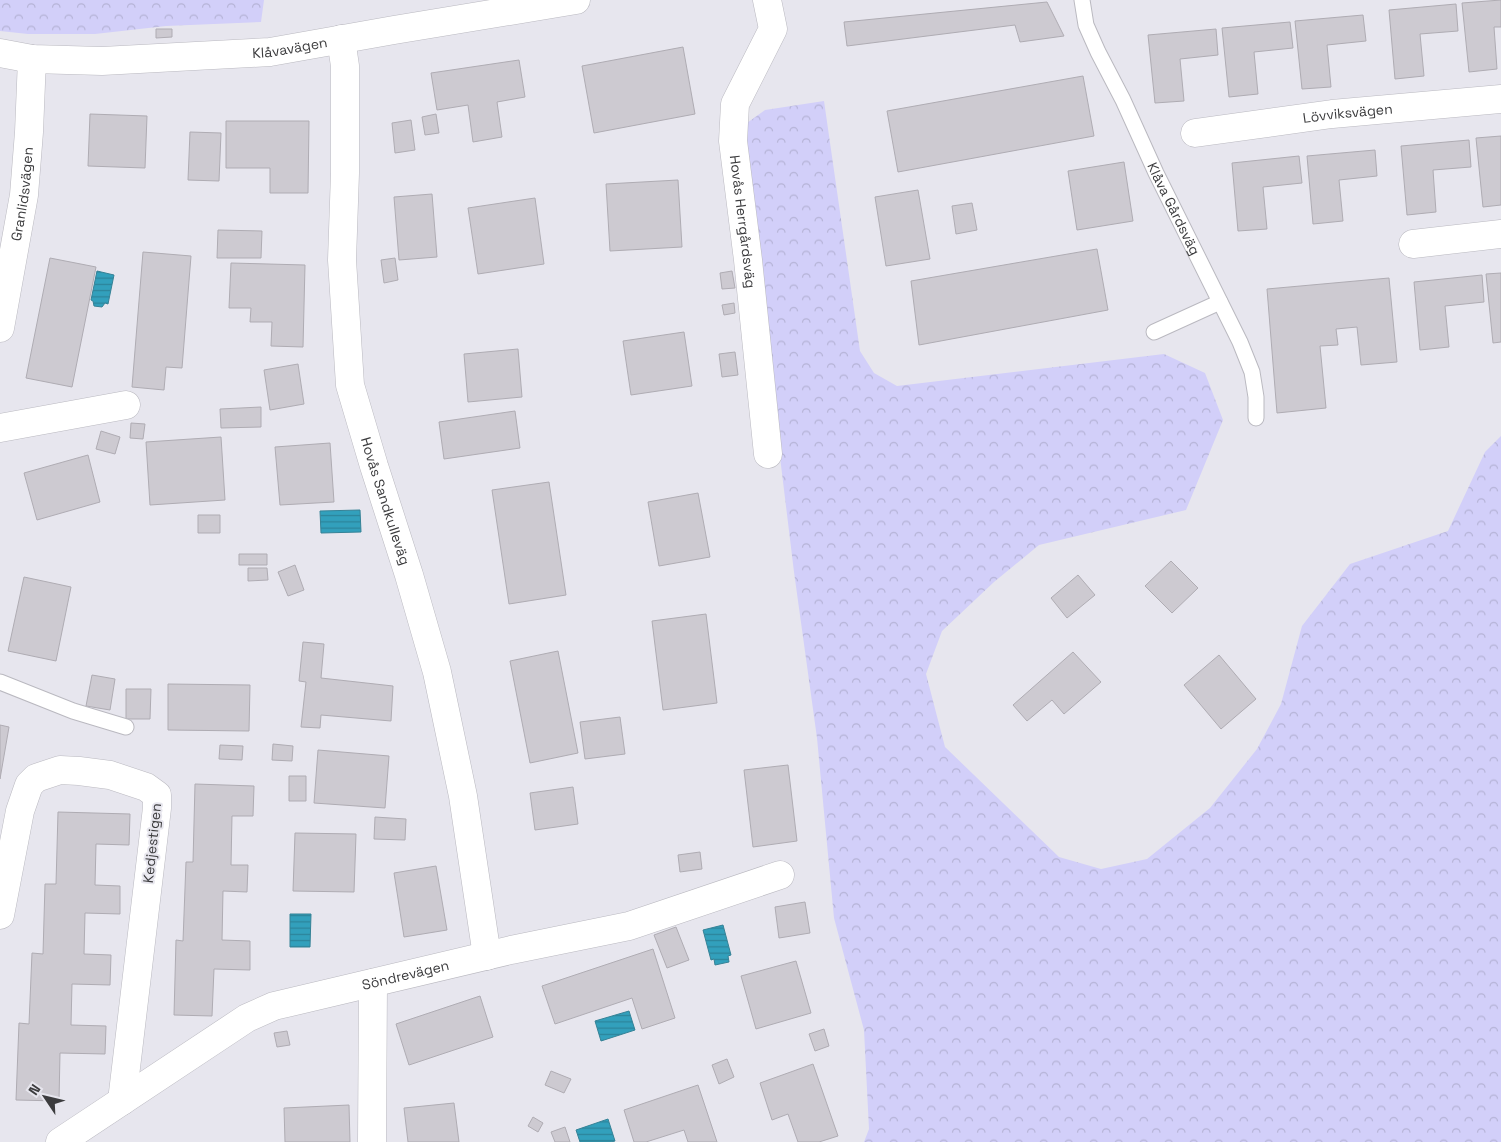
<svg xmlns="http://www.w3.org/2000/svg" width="1501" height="1142" viewBox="0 0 1501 1142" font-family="'Space Grotesk',sans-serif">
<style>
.forest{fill:url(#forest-crowns)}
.water{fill:url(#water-rules);stroke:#358296}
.building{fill:#cdcad1;stroke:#afacb3}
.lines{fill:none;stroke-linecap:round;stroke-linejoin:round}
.service-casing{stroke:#bab9c0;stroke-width:17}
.minor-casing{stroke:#bab9c0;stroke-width:29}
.tertiary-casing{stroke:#bab9c0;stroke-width:29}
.service{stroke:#fff;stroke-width:15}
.minor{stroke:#fff;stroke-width:28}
.tertiary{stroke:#fff;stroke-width:28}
.labels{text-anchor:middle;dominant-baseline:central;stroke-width:4;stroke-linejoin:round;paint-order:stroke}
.street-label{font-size:14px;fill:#3c3c3e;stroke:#e7e6ee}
</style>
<defs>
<pattern id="forest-crowns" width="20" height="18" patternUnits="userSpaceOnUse" patternTransform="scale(1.25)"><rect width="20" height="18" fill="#d2cff9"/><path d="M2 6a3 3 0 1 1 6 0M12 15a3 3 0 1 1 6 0" fill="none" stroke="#b5b3d6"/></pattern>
<pattern id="water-rules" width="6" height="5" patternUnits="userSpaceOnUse" patternTransform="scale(1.25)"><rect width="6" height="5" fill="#32a0bc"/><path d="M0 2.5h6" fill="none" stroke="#2c849a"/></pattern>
</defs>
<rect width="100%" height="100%" fill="#e7e6ee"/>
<path class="forest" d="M0 0H264L261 22 166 26 95 34H28L0 31Z
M824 101 860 351 874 373 897 386 1164 354 1205 373 1223 420 1186 510 1039 545 994 582 942 631 926 674 945 747 1059 857 1101 869 1147 859 1210 808 1257 749 1281 704 1302 626 1350 564 1448 531 1485 452 1501 436V1142H864L869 1129 864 1030 834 918 817 738 794 572 740 128 765 110Z"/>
<path class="water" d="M97 271 114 275 108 304 105 303 102 307 94 306 93 301 91 300Z
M360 510 361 532 321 533 320 511Z
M290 914H311L310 947H290Z
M723 925 731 955 728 956 729 962 715 965 714 959 711 960 703 930Z
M629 1011 635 1030 601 1041 595 1021Z
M608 1119 615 1141 611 1142H580L576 1130Z"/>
<path class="building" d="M1501 0V27H1494L1497 69 1469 72 1462 3Z
M1047 2 1064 36 1020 42 1015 25 847 46 844 22Z
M1456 4 1458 31 1420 34 1424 76 1395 79 1389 10Z
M1363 15 1366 41 1327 45 1331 87 1302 89 1295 21Z
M1290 22 1293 48 1254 52 1258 94 1229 97 1222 28Z
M156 29H172V37L156 38Z
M1216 29 1218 55 1180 59 1184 101 1155 103 1148 35Z
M683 47 695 114 594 133 582 66Z
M519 60 525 97 497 102 502 137 473 142 468 105 437 110 431 73Z
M1083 76 1094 136 898 172 887 111Z
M90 114 147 116 145 168 88 166Z
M436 114 439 133 425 135 422 117Z
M411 120 415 150 395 153 392 123Z
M226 121H309L308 193H270V168H226Z
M190 132 221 133 219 181 188 180Z
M1501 136V205L1483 207 1476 138Z
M1469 140 1471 167 1433 170 1436 212 1407 215 1401 146Z
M1375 150 1377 176 1339 180 1343 221 1313 224 1307 156Z
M1299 156 1302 183 1263 187 1267 229 1238 231 1232 163Z
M1124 162 1133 221 1077 230 1068 171Z
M678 180 682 247 610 251 606 184Z
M918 190 930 259 886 266 875 197Z
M432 194 437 257 399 260 394 197Z
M535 198 544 264 478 274 468 208Z
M972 203 977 230 956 234 952 206Z
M218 230 262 231 261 258H217Z
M1097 249 1108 310 919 345 911 281Z
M143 252 191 256 182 368 166 367 164 390 132 387Z
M50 258 96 267 72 387 26 378Z
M395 258 398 280 384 283 381 260Z
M231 263 305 265 303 347 271 346 272 322H250L251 308H229Z
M732 271 735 288 722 289 720 273Z
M1501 273V342L1493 343 1486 274Z
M1482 275 1484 302 1445 306 1449 347 1420 350 1414 282Z
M1389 278 1397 362 1361 365 1357 327 1336 329 1338 345 1320 346 1326 408 1277 413 1267 289Z
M734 303 735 313 724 315 722 305Z
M684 332 692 386 631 395 623 341Z
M518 349 522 397 468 402 464 354Z
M735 352 738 375 722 377 719 354Z
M298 364 304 404 270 410 264 370Z
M261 407V427L221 428 220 409Z
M515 411 520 448 444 459 439 422Z
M131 423 145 424 143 439 130 438Z
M101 431 120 437 115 454 96 449Z
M221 437 225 500 150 505 146 442Z
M330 443 334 502 280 505 275 447Z
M88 455 100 502 37 520 24 473Z
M549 482 566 595 509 604 492 490Z
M698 493 710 557 659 566 648 502Z
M198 515H220V533H198Z
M239 554H267V565H239Z
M1171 561 1198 588 1172 613 1145 586Z
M295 565 304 590 288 596 278 572Z
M248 568H267L268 580 248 581Z
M1078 575 1095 595 1067 618 1051 598Z
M24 577 71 587 56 661 8 651Z
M706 614 717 703 663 710 652 621Z
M303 642 324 644 321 678 393 686 391 721 321 715 320 728 301 727 306 682 299 681Z
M558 651 578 753 530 763 510 661Z
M1073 652 1101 682 1064 714 1052 700 1027 721 1013 705Z
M1219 655 1256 699 1221 729 1184 685Z
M92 675 115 679 110 710 86 706Z
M168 684 250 685 249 731 168 730Z
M126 689H151L150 719H126Z
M620 717 625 754 585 759 580 722Z
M0 725 9 727 0 779Z
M273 744 293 746 292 761 272 760Z
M220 745 243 746 242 760 219 759Z
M318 750 389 756 385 808 314 803Z
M788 765 797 841 753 847 744 770Z
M289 776H306V801H289Z
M195 784 254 786 253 816H232L231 865H248L247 892 223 891 222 940 250 941V970L214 969 212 1016 174 1015 176 940 183 941 186 862H193Z
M573 787 578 824 535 830 530 793Z
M58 812 130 814 129 845 96 844 95 885 120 886V914L85 913 84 954 111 955 110 985 72 984 71 1025 106 1026 105 1054 60 1053 59 1101 16 1100 19 1023 29 1024 32 953 43 954 45 884H56Z
M375 817 406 819 405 840 374 839Z
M295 833 356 834 354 892 293 891Z
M700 852 702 869 680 872 678 855Z
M436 866 447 930 404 937 394 873Z
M805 902 810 933 779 938 775 907Z
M676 927 689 960 667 968 654 935Z
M653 949 675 1018 642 1029 632 998 555 1024 542 986Z
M796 961 811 1013 756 1029 741 976Z
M480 996 493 1037 409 1065 396 1024Z
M824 1029 829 1046 815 1051 809 1034Z
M287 1031 290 1045 277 1047 274 1033Z
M727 1059 734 1077 719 1084 712 1065Z
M813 1064 838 1136 819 1142H798L788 1114 772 1120 760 1083Z
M551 1071 571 1079 564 1093 545 1085Z
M698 1085 717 1142H688L684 1130 646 1142H634L624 1110Z
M454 1103 459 1142H408L404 1108Z
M349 1105 350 1142H285L284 1108Z
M533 1117 543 1123 538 1132 528 1126Z
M565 1127 570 1142H555L551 1132Z"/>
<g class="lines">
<g class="service-casing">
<g id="service">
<path id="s1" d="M1082 0 1086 25 1098 52 1123 100 1156 173 1240 342 1252 372 1256 397V418"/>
<path d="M1154 332 1220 302"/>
<path d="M0 682 73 711 126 727"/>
</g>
</g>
<g class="minor-casing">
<g id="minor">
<path id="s2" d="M767 0 773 29 735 104 733 141 748 260 768 454"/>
<path id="s3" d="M341 39 345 66V173L342 260 350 385 374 466 409 575 437 672 463 796 487 956"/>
<path id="s4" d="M1195 133 1332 114 1501 99"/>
<path d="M1413 244 1501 234"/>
<path id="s5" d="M0 328 24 195 29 132 32 59"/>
<path d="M0 428 126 405"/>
<path d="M0 915 20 811 29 785 36 778 60 770 79 771 110 775 146 787 157 795V808L122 1101"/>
<path id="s6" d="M60 1142 247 1018 274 1006 511 950 629 926 780 875"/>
<path d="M372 1142 373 983"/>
</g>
</g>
<g class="tertiary-casing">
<g id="tertiary">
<path id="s7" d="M0 53 32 59 102 61 270 52 394 30 576 0"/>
</g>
</g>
<use href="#service" class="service"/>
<use href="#minor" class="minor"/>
<use href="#tertiary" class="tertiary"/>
</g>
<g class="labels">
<g class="street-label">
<text stroke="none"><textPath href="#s7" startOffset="291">Klåvavägen</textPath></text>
<text stroke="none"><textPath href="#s4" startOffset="154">Lövviksvägen</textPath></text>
<text stroke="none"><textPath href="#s5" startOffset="136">Granlidsvägen</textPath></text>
<text stroke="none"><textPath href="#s1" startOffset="229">Klåva Gårdsväg</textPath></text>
<text stroke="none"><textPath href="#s2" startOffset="232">Hovås Herrgårdsväg</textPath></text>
<text stroke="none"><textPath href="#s3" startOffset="468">Hovås Sandkulleväg</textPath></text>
<text transform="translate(152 843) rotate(-84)">Kedjestigen</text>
<text stroke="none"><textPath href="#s6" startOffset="389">Söndrevägen</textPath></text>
</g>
</g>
<g transform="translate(45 1097) rotate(305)" stroke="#e7e6ee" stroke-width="4" paint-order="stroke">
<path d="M0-4L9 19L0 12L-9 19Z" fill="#3c3c3e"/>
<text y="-8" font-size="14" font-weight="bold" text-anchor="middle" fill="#3c3c3e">N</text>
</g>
</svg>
